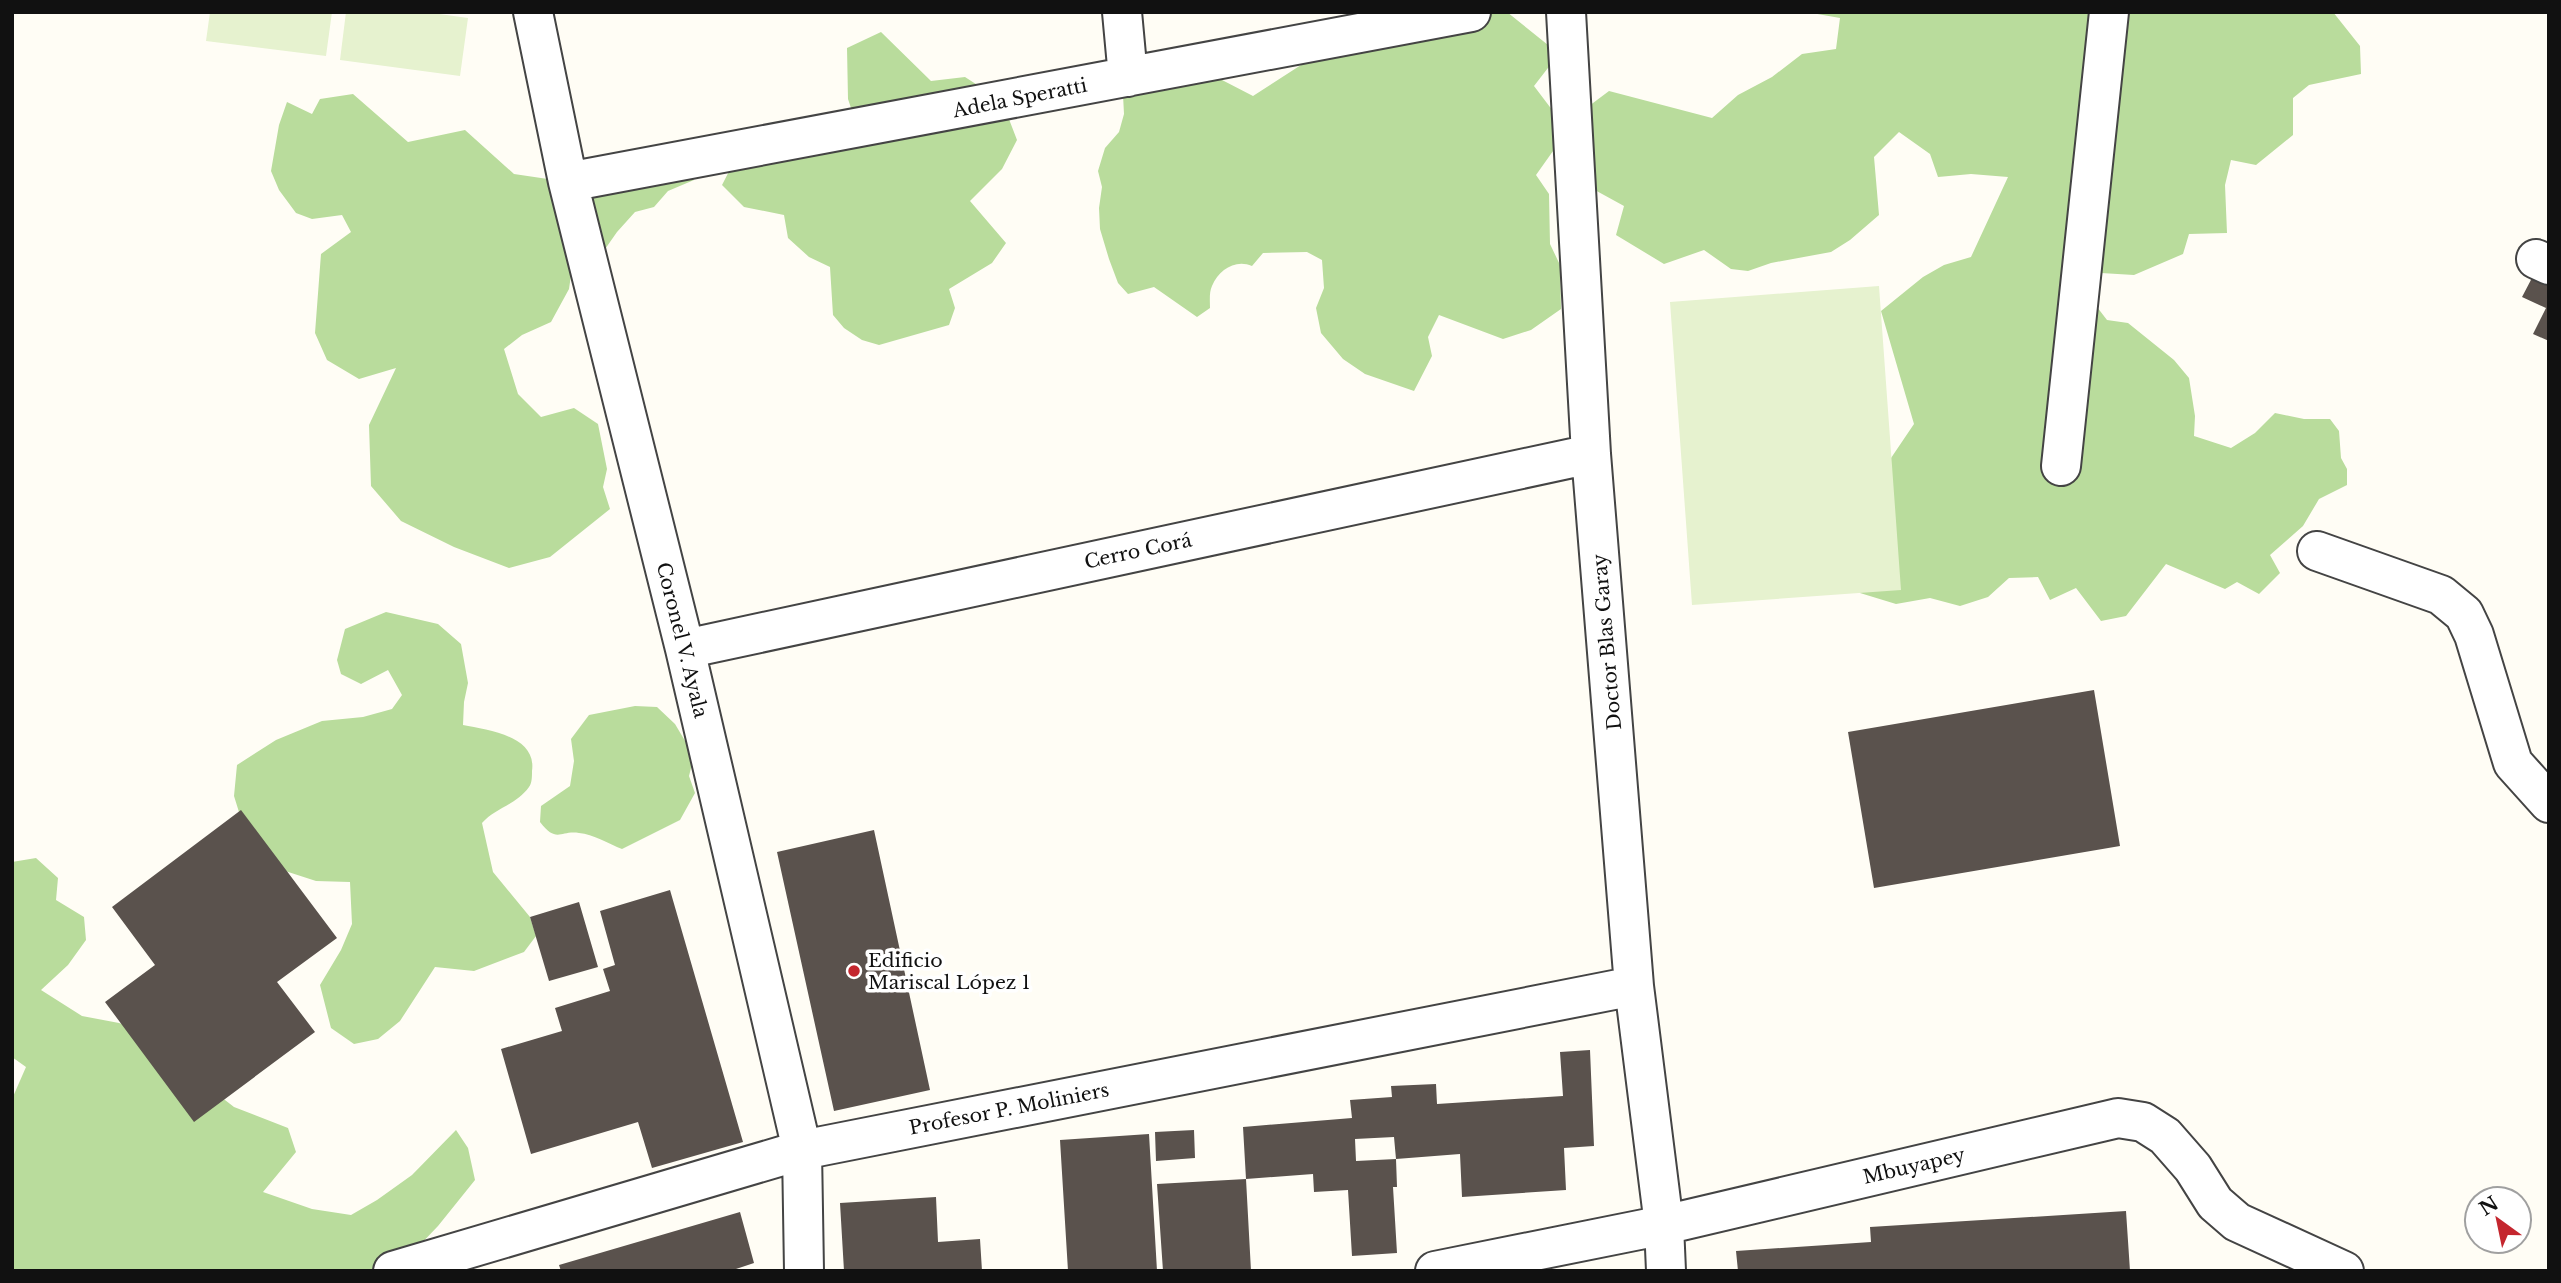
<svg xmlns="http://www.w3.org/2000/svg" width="2561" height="1283" viewBox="0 0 2561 1283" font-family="'Libre Baskerville',serif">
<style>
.forest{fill:#b9dc9c}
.pitch{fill:#e6f2cf}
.building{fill:#5a524d;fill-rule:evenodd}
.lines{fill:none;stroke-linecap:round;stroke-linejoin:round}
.minor-casing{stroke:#444;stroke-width:42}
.minor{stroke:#fff;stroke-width:38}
.poi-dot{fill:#c4262e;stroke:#fff;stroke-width:2.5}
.labels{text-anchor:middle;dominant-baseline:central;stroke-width:7;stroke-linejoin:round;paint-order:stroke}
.street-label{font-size:19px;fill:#111;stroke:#fff}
.poi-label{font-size:19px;fill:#111;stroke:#fff;text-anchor:start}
</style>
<rect width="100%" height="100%" fill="#fffdf5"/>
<path class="forest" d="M1486 12H1507L1548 45 1551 64 1534 86 1559 119 1558 144 1536 175 1549 194 1550 244 1560 265 1561 309 1531 330 1503 339 1439 315 1428 337 1432 356 1414 391 1365 374 1343 359 1321 333 1316 308 1324 288 1322 260 1307 252 1263 253 1252 266C1235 259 1219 270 1212 286 1209 292 1210 302 1210 308L1197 317 1154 287 1128 294 1118 283 1109 259 1100 229 1099 208 1102 187 1098 171 1105 148 1119 132 1124 114 1123 95 1193 65 1253 96 1301 65 1331 54Z
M1806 12H2333L2360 46 2361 74 2309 85 2293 98V135L2256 165 2231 160 2225 185 2227 233 2189 234 2183 254 2134 275 2101 273 2080 285 2107 320 2128 323 2174 360 2189 378 2195 416 2194 436 2231 448 2255 433 2275 413 2304 419H2330L2339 431 2341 458 2347 469V485L2319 499 2303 526 2270 555 2280 573 2259 594 2237 582 2225 589 2166 564 2126 616 2101 621 2076 588 2050 600 2038 577 2009 578 1988 597 1960 606 1930 598 1896 604 1860 593 1891 458 1914 424 1881 311 1923 277 1944 265 1971 257 2008 177 1971 174 1938 177 1930 154 1899 132 1874 157 1879 215 1850 240 1831 252 1771 263 1748 271 1731 269 1704 250 1664 264 1616 235 1624 206 1593 189 1589 106 1609 91 1712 118 1738 95 1772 77 1802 54 1836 49 1840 18Z
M881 32 931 81 965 77 1002 101 1017 140 1002 169 970 201 1006 243 992 263 949 289 955 308 949 325 879 345 862 340 844 328 833 315 830 267 809 257 788 238 784 215 744 207 722 185 740 150 854 117 848 99 847 48Z
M353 94 408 142 465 130 514 174 568 182 686 160 694 180 668 191 654 207 635 212 617 232 603 252 575 247 569 289 551 322 522 335 504 349 518 394 541 417 574 408 598 424 607 469 603 487 610 509 550 557 509 568 454 547 401 521 371 486 369 425 396 368 359 379 327 360 315 333 321 254 351 232 342 215 312 219 296 213 279 190 271 171 279 125 287 102 312 114 320 99Z
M386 612 438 624 461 644 468 683 464 702 463 725C489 730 537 736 532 771 532 777 532 783 529 787 516 805 495 808 482 823L493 872 530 917 536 936 524 952 474 971 435 967 400 1021 378 1039 354 1044 331 1028 320 985 341 950 352 924 350 882 316 881 279 869 243 825 234 796 237 765 276 740 322 721 363 717 392 709 402 695 388 670 361 684 341 674 337 660 345 629Z
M635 706 657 707 675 724 694 756 689 776 695 793 680 820 622 849C609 844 593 834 579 833 560 830 557 844 540 822L541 806 570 786 574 761 571 739 589 715Z
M36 858 58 878 56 900 84 917 86 940 68 965 41 990 82 1016 119 1023 164 1038 176 1062 234 1107 288 1128 296 1152 263 1192 312 1209 351 1215 377 1200 412 1175 456 1130 468 1148 475 1180 438 1226 395 1271H12V1099L26 1067 12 1057V862Z"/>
<path class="pitch" d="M210 12H332L326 56 206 41Z
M346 12H425L468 18 460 76 340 60Z
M1879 286 1901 590 1692 605 1670 302Z"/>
<path class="building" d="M2533 276 2549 284V341L2533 334 2546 308 2522 297Z
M2094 690 2120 846 1874 888 1848 732Z
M241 810 337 938 277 982 315 1032 194 1122 105 1002 155 965 112 907Z
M874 830 930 1090 834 1111 777 852Z
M670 890 743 1142 652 1168 638 1122 531 1154 501 1049 562 1031 555 1008 610 991 603 969 615 965 600 911Z
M579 902 598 967 549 981 530 917Z
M1590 1050 1594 1146 1564 1148 1566 1190 1462 1197 1460 1154 1396 1159 1397 1187H1393L1397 1253 1352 1256 1348 1190 1314 1192 1313 1174 1246 1179 1251 1271H1163L1157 1184 1246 1179 1243 1127 1352 1118 1350 1100 1392 1097 1391 1086 1436 1084 1437 1104 1563 1096 1560 1052ZM1394 1137 1396 1159 1356 1161 1355 1139Z
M1194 1130 1195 1158 1156 1161 1155 1132Z
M1149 1134 1157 1271H1068L1060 1140Z
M936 1197 938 1242 980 1239 982 1271H844L840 1203Z
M2126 1211 2130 1271H1738L1736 1251 1871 1242 1870 1227Z
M740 1212 754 1263 730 1271H561L559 1265Z"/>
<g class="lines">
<g class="minor-casing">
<path id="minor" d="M533 12 568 182 685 649 802 1150 804 1271
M1122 12 1128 77
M1566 12 1591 454 1634 986 1664 1225 1666 1271
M568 182 1471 12
M2536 259 2549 265
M2061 466 2109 12
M2317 551 2441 595 2464 614 2474 635 2513 763 2549 803
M685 649 1591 454
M393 1271 802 1150 1634 986
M1435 1271 1664 1225 2118 1118 2143 1122 2165 1136 2193 1168 2215 1203 2237 1222 2344 1271"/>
</g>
<use href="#minor" class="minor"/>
</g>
<circle class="poi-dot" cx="854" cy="971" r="7"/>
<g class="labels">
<g class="street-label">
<text transform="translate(1020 98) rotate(-11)">Adela Speratti</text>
<text transform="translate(1138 551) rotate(-12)">Cerro Corá</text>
<text transform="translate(682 640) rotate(76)">Coronel V. Ayala</text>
<text transform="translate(1607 642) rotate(-95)">Doctor Blas Garay</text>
<text transform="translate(1009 1109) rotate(-11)">Profesor P. Moliniers</text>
<text transform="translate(1914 1166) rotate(-13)">Mbuyapey</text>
</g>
<g class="poi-label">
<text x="868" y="960">Edificio<tspan x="868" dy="22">Mariscal López 1</tspan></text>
</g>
</g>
<rect width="2561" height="1283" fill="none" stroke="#111111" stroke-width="28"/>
<g transform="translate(2498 1220) rotate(327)"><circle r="33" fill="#ffffff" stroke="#a0a0a0" stroke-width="2"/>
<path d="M0-5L12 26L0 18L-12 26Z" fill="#c4262e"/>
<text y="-10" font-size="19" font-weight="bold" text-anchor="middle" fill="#111111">N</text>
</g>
</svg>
